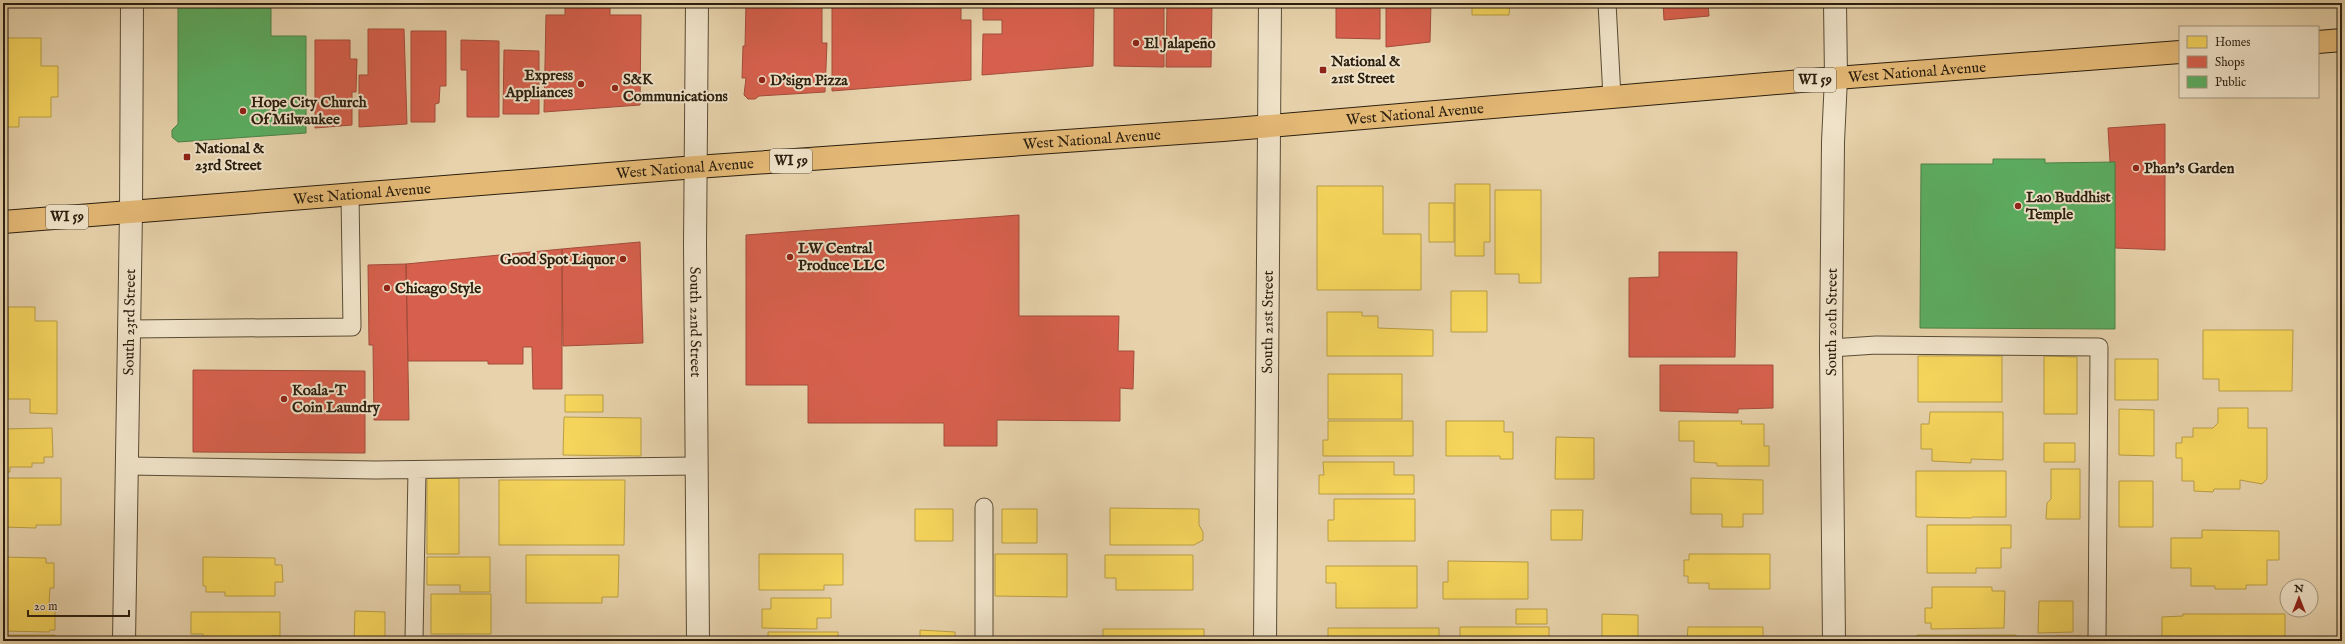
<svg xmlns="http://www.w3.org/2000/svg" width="2345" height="644" viewBox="0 0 2345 644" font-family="'IM FELL English',serif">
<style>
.homes{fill:#f6d55c;stroke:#b99e45}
.shops{fill:#d6604d;stroke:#a34c3a}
.public{fill:#5aae61;stroke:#4c8348}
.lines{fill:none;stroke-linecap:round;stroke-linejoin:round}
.service-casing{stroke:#5a4c36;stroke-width:19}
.minor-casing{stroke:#5a4c36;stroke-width:24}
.primary-casing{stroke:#2b1f0f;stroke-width:24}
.service{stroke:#efe2c8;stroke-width:17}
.minor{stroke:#efe2c8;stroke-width:22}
.primary{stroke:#e4b976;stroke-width:22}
.poi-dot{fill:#8f2418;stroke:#efe2c8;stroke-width:1.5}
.labels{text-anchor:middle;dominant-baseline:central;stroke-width:4;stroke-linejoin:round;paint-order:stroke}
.shield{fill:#efe2c8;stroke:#665a46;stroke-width:1}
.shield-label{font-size:14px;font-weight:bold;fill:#2b1f0f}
.poi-label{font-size:15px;font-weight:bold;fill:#2b1f0f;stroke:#efe2c8;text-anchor:start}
.street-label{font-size:15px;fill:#2b1f0f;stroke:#efe2c8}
</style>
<rect width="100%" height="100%" fill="#e7d2ab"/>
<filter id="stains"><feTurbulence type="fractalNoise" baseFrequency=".005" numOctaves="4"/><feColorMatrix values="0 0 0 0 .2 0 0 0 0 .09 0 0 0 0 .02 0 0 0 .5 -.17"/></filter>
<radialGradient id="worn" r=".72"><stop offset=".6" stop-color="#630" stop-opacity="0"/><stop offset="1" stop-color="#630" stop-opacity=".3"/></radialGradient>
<path class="homes" d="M1472 3H1510L1509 15H1472Z
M3 38H41V66H58V97H51V117H19V127H3Z
M1455 184H1490V242H1484V256H1455Z
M1317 186H1383V234H1421V290H1317Z
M1495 190H1541V283H1519V274H1495Z
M1429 203H1454V242H1429Z
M1451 291H1487V332H1451Z
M8 307H35V321H57V414L30 413V399H8Z
M1327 312H1362V316H1378V328L1433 330V356H1327Z
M2203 330H2293L2292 391H2219V379H2203Z
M1918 356H2002V402H1918Z
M2044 356 2077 357V414H2044Z
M2115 359H2158V400H2115Z
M1328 374H1402V419H1328Z
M565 395H603V412H565Z
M2218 408H2248V428H2267V479L2262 484 2240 480V489H2214L2213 492 2194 491V481H2182V458H2176V443H2182V437H2193V428H2213L2218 423Z
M2119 409 2154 410V456L2119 455Z
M1930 412H2003V460L1971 459V463L1932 461V449H1921V424H1929Z
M564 417 641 418V456L563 455Z
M1328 421H1413V456H1323V440H1328Z
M1446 421H1504V432H1513V459H1500V456H1446Z
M1679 421H1742L1741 424H1764V446H1769V466H1717V463L1694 462V441H1679Z
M52 428 53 457H44V463H32V467H10V472H3V429Z
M1556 437 1594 438V479H1555Z
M2044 443H2075V462H2044Z
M1323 462H1394V475H1414V494H1319V475H1324Z
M2051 469H2080V519H2046L2047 503 2051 499Z
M1916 471H2006V517H1972L1971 518 1916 517Z
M3 478H61V525H36V528L3 527Z
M427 478H459V554H427Z
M1691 478 1763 480V514H1743V527H1722V514H1691Z
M499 480H625L624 545H499Z
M2119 481H2153V527H2119Z
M1334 499H1415V541H1328V520H1334Z
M1110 508 1199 509V525L1203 532V540L1194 545H1110Z
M915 509H953V541H915Z
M1002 509H1037V543H1002Z
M1551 510H1583L1582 540H1551Z
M1927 525H2011V548H2001V568H1976V573H1927Z
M2202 530 2279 531V560H2267V585H2246V589H2215V586H2191V568H2171V538H2202Z
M759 554H843V585H824V590H759Z
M995 554H1067V597L995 596Z
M1689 554H1770V589H1709V583H1688V576H1684V560H1689Z
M526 555H619L618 597H602V603H526Z
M1105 555H1193V590H1116V578H1105Z
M3 557 46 558V563H54V588H50L49 605H55V630H50L49 632 3 631Z
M203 557 275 558V565H282L283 582H275V596H225V592H206V586H203Z
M427 557H490V592H460V585H427Z
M1448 561 1528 562V599H1443V582H1448Z
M1326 566H1417V608H1336V583H1326Z
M1932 587H1992V591H2005L2004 628 1931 629V623H1925V608H1932Z
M431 594H491V634H431Z
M771 598H831V618H817V629L762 628V609H771Z
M2039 601H2073V632L2038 633Z
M1516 609H1547V624H1516Z
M355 611 385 612V641H354Z
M191 612H280V636H272V641H203V634H191Z
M1602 614 1638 615V641H1602Z
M2183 614H2285V641H2178V638H2162V617L2183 616Z
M1460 627H1549V641H1460Z
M1688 627H1763V641H1687Z
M1328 628H1439V641H1328Z
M1103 629H1204V641H1103Z
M920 630 955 632V641H920Z
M768 632H838V641H768Z
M3 635H55V641H3Z
M1917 635H2016V641H1917Z
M2056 636H2081V641H2056Z
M571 640H626V641H571Z"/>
<path class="shops" d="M746 3 822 5V43H827L825 92 759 96 755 99H748L744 95 746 78H742L743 46H745Z
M832 3H961V20H971V80L832 91Z
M983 3H1094L1093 66 982 75 983 34H1002V20H983Z
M1114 3H1164V67L1114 66Z
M1167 3H1212L1211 67H1166Z
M1336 3H1380V39L1336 38Z
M1386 3H1431L1430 42 1386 47Z
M1663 3H1708L1709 16 1664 20Z
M565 5H610V15H641L640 105 544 112 546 15H565Z
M368 29H404L407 124 359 127V75H368Z
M411 31H446V86H440L439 103 435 104V122H411Z
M315 40H350V59H357L356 92H352V125L315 128Z
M461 40 499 41V117H467V70H461Z
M504 50 539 51V114H503Z
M2165 124V250L2115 248V162H2110L2108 128Z
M1019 215V316H1119L1118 351H1134L1133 389 1120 388V421L997 420V446H944V423H808V385H746V235Z
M640 242 643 343 563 346 562 249Z
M562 249V389H533L532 347H523V364H488V361H408L406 264Z
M1659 252H1737L1735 357H1629V278L1659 277Z
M406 264 409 420H374L373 345H369L368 265Z
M1660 365H1773V408L1738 409V413L1660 411Z
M193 370 365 371V453L193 452Z"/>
<path class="public" d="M178 3H271V36H306V133L178 142 172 137V130L178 124Z
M1993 159H2045V163L2115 162V329L1920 328 1921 164H1993Z"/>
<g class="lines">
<g class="service-casing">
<path id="service" d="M1607 3 1612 97
M129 329 352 327 350 195
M1831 348 1876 345 2099 347 2097 641
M128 466 375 470 697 466
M984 507V641
M414 641 417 470"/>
</g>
<g class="minor-casing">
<g id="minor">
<path id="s1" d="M697 3 695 245 698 641"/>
<path id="s2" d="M124 641 131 212 132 3"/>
<path id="s3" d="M1265 641 1270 3"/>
<path id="s4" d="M1834 641 1831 348 1833 142 1836 78 1835 3"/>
</g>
</g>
<g class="primary-casing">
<g id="primary">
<path d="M2318 42 2342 40"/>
<path id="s5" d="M3 222 696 167 1223 130 1836 78 2180 52"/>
</g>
</g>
<use href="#service" class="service"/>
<use href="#minor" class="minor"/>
<use href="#primary" class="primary"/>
</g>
<g class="poi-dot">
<circle cx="1136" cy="43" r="4"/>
<rect x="1319" y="66" width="8" height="8" rx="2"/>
<circle cx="762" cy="80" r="4"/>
<circle cx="581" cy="84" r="4"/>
<circle cx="615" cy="88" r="4"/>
<circle cx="243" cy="111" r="4"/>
<rect x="183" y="153" width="8" height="8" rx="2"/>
<circle cx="2136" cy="168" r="4"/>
<circle cx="2018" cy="206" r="4"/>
<circle cx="790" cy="257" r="4"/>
<circle cx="623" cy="259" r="4"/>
<circle cx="387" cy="288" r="4"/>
<circle cx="284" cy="399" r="4"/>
</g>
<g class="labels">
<g class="shield">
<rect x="1794" y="68" width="42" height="24" rx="3"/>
<rect x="770" y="149" width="42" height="24" rx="3"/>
<rect x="46" y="205" width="42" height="24" rx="3"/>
</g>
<g class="shield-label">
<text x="1815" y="80">WI 59</text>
<text x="791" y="161">WI 59</text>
<text x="67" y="217">WI 59</text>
</g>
<g class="poi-label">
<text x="1144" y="43">El Jalapeño</text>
<text x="1331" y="61">National &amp;<tspan x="1331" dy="17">21st Street</tspan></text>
<text x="573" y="75" text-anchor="end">Express<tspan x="573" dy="17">Appliances</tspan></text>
<text x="623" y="79">S&amp;K<tspan x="623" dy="17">Communications</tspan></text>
<text x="770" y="80">D'sign Pizza</text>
<text x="251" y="102">Hope City Church<tspan x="251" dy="17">Of Milwaukee</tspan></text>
<text x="195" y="148">National &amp;<tspan x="195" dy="17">23rd Street</tspan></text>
<text x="2144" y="168">Phan's Garden</text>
<text x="2026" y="197">Lao Buddhist<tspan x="2026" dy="17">Temple</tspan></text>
<text x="798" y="248">LW Central<tspan x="798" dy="17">Produce LLC</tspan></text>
<text x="615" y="259" text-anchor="end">Good Spot Liquor</text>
<text x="395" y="288">Chicago Style</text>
<text x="292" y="390">Koala-T<tspan x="292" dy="17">Coin Laundry</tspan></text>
</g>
<g class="street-label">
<text stroke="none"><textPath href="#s5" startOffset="1920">West National Avenue</textPath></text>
<text stroke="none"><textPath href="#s5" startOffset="1416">West National Avenue</textPath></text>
<text stroke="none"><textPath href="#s5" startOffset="1092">West National Avenue</textPath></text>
<text stroke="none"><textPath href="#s5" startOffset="684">West National Avenue</textPath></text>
<text stroke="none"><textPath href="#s5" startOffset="360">West National Avenue</textPath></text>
<text stroke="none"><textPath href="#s2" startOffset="319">South 23rd Street</textPath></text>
<text stroke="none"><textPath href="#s1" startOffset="319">South 22nd Street</textPath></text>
<text stroke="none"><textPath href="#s3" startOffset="319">South 21st Street</textPath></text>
<text stroke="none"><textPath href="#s4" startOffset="319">South 20th Street</textPath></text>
</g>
</g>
<rect width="2345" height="644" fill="none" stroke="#e7d2ab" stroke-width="16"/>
<rect x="4" y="4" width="2337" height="636" fill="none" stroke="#2b1f0f" stroke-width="2"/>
<rect x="8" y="8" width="2329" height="628" fill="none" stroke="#2b1f0f"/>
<rect x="2179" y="26" width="140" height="72" fill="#efe2c8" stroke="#a1947e"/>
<rect x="2187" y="36" width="20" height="12" fill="#f6d55c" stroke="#a1947e"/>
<text x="2215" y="46" font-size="12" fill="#2b1f0f">Homes</text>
<rect x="2187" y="56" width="20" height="12" fill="#d6604d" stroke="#a1947e"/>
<text x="2215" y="66" font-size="12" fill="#2b1f0f">Shops</text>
<rect x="2187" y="76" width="20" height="12" fill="#5aae61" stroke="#a1947e"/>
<text x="2215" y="86" font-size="12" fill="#2b1f0f">Public</text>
<g transform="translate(2299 598)"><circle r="19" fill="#efe2c8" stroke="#a1947e"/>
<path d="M0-3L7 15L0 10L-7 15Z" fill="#8f2418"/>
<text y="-6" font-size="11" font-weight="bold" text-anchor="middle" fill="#2b1f0f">N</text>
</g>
<path d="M28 610v6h101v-6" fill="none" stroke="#2b1f0f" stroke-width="2"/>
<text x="34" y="610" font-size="12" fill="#2b1f0f" stroke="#efe2c8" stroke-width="3" paint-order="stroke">20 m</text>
<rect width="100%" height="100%" filter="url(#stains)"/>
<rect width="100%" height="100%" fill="url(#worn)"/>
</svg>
